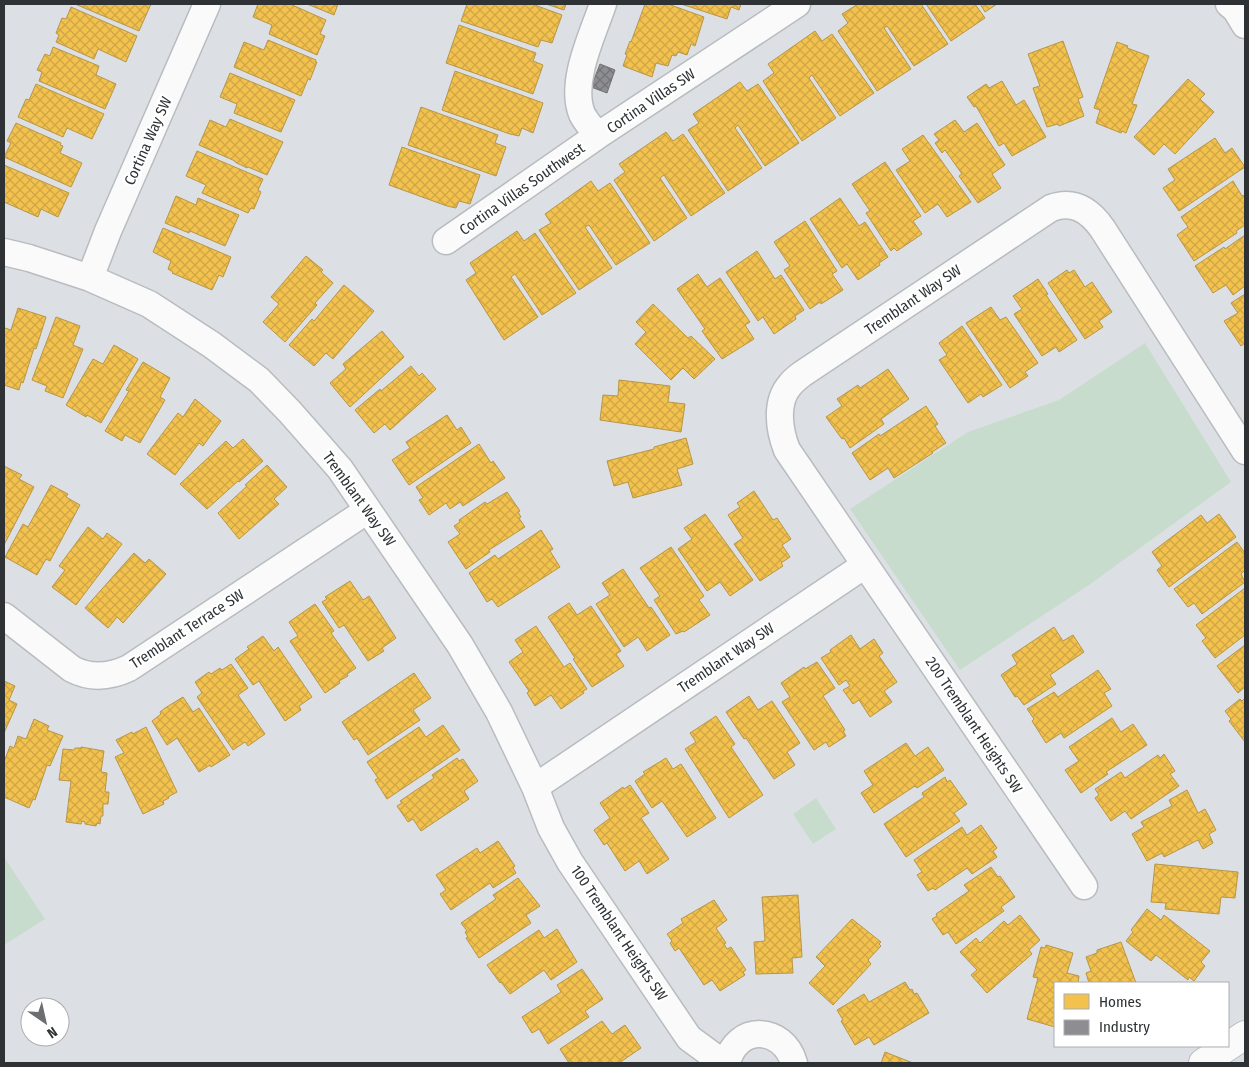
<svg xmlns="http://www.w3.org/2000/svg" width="1249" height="1067" viewBox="0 0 1249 1067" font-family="'Fira Sans Condensed',sans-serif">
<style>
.park{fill:#c7dccc}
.homes{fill:url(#homes-cross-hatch);stroke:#b79646}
.industry{fill:url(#industry-cross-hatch);stroke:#707276}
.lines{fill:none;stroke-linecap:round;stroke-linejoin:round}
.minor-casing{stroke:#b8bcbf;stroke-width:29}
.major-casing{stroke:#b8bcbf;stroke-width:30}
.minor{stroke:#fafafb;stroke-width:26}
.major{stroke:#fafafb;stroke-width:28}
.labels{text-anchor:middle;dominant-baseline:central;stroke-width:5;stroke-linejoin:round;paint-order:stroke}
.street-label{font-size:15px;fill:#2e3234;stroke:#fff}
</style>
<defs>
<pattern id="homes-cross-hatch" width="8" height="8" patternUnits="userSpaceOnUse" patternTransform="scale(1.25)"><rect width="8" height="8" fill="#f2c14e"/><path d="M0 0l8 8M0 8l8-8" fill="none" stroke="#d0a645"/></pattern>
<pattern id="industry-cross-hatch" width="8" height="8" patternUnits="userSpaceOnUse" patternTransform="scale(1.25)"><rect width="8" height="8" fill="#8d8d92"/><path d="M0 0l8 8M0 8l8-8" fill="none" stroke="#747478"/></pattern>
</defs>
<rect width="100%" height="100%" fill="#dce0e4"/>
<path class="park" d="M1145 343 1231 482 1089 585 960 670 850 509 968 432 1059 400Z
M816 798 836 829 813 844 793 814Z
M4 857 45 919 4 945Z"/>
<path class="homes" d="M75 4H151L139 31Z
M258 4H290L326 20 320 34 325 36 317 55 269 34 272 25 253 17Z
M307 4H342L341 5 338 4 334 15Z
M467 4H532L562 15 552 43 541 40 538 47 461 21Z
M546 4H566L564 10Z
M645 4H668L704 17 695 46 691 44 687 55 678 52 676 56 672 55 668 66 656 63 652 77 623 66 627 55 625 54 630 41 631 42Z
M681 4H741L739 10 731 7 727 19Z
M858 4H921L948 44 914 66 887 26 884 28 911 69 877 91 838 31 848 23 842 14Z
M926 4H975L985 18 951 41Z
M980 4H997L985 12Z
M71 7 137 36 126 62 98 49 94 59 56 42 59 35 56 33 62 18 66 19Z
M459 25 536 53 533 61 543 65 533 94 446 63Z
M815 31 822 41 832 34 874 93 840 116 812 75 809 78 836 118 802 141 763 81 774 73 768 64Z
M268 40 316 60 315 62H317L310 80 308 79 301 96 234 67 244 42 264 50Z
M1063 41 1083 97 1078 99 1084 116 1059 126 1058 124 1047 127 1033 88 1040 86 1028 54Z
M1117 42 1128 46 1127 48 1149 56 1132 104 1137 105 1126 133 1122 131 1121 133 1096 123 1100 110 1094 108Z
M53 47 99 66 96 75 116 84 105 109 39 81 42 72 37 70 45 54 50 56Z
M455 71 543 103 533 133 522 128 519 136 510 134 442 110Z
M230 73 295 100 281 132 234 113 237 104 220 97Z
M1188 79 1205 94 1200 99 1214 112 1175 154 1164 144 1154 155 1134 137Z
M1002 81 1016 105 1024 100 1046 137 1012 156 1004 143 999 146 976 106 974 107 967 97 986 84 989 88Z
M740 82 747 91 758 84 799 143 765 166 738 125 735 128 762 168 728 191 688 130 699 123 693 114Z
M36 84 104 114 92 139 67 128 63 137 18 117 26 99 29 100Z
M421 107 498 135 495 143 506 147 496 176 408 145Z
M230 119 283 142 267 175 248 167 247 168 235 162V161L199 145 210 120 226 127Z
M955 120 964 132 977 123 1005 165 992 174 1001 188 978 203 959 176 962 174 945 150 942 153 935 143 939 140 934 134Z
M16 123 61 143 60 145 63 146 60 153 82 163 71 187 4 157 11 143 7 141Z
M666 132 673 141 683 134 725 193 691 216 664 175 660 178 687 218 654 241 614 180 625 172 619 164Z
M923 135 971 202 947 217 938 204 925 213 896 170 910 161 902 149Z
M1215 138 1225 153 1232 148 1245 167 1179 211 1163 188 1175 180 1168 169Z
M402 147 480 175 470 204 459 201 456 208 447 206 389 185Z
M197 151 263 179 258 190 261 192 254 209 251 208 248 213 202 193 206 185 186 176Z
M885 162 921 216 913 221 922 234 897 251 894 248 891 251 866 213 870 211 852 184Z
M4 165 69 193 58 217 41 209 38 217 4 202Z
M591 181 598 191 610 183 650 243 616 265 589 225 585 227 612 268 579 290 539 230 551 223 545 214Z
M1233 181 1242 196 1245 195V225L1236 231 1237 233 1194 261 1177 235 1188 227 1181 217Z
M176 196 196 205 198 198 239 215 225 246 190 231 189 233 165 223Z
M840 198 859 226 865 222 888 257 879 263 880 265 858 280 847 264 842 268 810 219Z
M805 221 837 271 832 274 843 290 821 304 820 302 810 309 784 270 790 266 774 242Z
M163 228 231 257 223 277 219 275 212 290 172 273 173 272 168 269 171 261 153 252Z
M517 231 524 241 535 233 576 293 542 315 515 274 511 277 538 317 504 340 466 280 476 273 470 263Z
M1245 235V286L1233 295 1226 285 1213 293 1195 266 1224 247 1225 249Z
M757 251 775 279 781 275 804 310 795 316 796 319 774 334 763 317 758 321 726 272Z
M306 256 323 270 321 272 333 283 315 303 317 305 285 342 263 322 279 304 271 297Z
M1067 270 1069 273 1074 270 1085 287 1092 282 1112 312 1099 321 1103 327 1085 339 1048 283Z
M698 274 707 287 720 278 750 322 745 325 754 339 722 359 702 331 705 329 677 289Z
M1038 279 1048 294 1046 295 1077 340 1059 352 1056 347 1042 356 1014 314 1022 309 1013 296Z
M344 285 374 311 333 359 326 353 314 366 289 345 312 319 314 321Z
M1245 294V343L1241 346 1224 321 1238 313 1231 303Z
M653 304 688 338 691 336 715 359 694 379 683 368 671 380 635 344 646 332 636 322Z
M991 307 1000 320 1006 317 1038 363 1025 372 1028 376 1010 388 966 323Z
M18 308 46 317 36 349 34 348 23 383 21 382 19 390 4 385 5 377H4V331L5 328 11 330Z
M56 317 80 326 73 345 83 349 63 398 45 391 47 386 32 380Z
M962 326 1002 385 983 397 981 394 968 403 939 360 947 355 939 343Z
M382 331 404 357 350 407 330 383 346 369 343 364Z
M114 345 138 359 101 423 87 415 86 417 66 405 93 359 103 364Z
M143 362 170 378 160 397 165 400 140 443 125 435 122 441 105 431 129 391 126 390Z
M411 366 419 376 422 373 436 389 390 430 385 424 374 433 355 410 380 389 381 391Z
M888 369 909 399 881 419 884 424 850 448 844 438 842 439 826 417 842 406 837 399 858 385 860 388Z
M619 380 670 386 668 402 685 404 681 432 600 420 603 395 618 396Z
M195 399 221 421 203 446 199 443 175 475 147 454 178 413 183 417Z
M926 406 938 424 935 426 946 443 932 452 933 453 894 478 888 468 870 480 852 453 879 434 880 436Z
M447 415 457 430 461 427 471 443 409 485 392 460 410 448 406 442Z
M686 438 693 464 677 469 682 485 633 498 628 482 614 486 607 461 654 449V447Z
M243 439 263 461 239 482 238 481 207 509 180 484 226 441 233 448Z
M479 444 491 463 493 461 505 478 463 506 460 502 450 509 446 503 429 515 419 500 423 498 416 487Z
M267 465 287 487 274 499 279 504 239 539 218 513 247 486 245 485Z
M4 466 22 475 19 479 34 487 4 545Z
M51 485 68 494 66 497 80 505 50 561 46 559 37 575 5 557 23 524 28 527Z
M754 491 773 520 777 518 791 539 782 545 790 557 781 563 783 566 760 581 734 544 743 538 728 515 740 507 737 503Z
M507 492 520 511 518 512 521 517 519 518 525 527 489 550 490 552 466 569 448 542 460 534 454 526 460 522 459 520 485 502 487 504Z
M705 514 753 580 730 596 720 582 707 591 678 549 692 539 684 528Z
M1219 514 1236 537 1169 587 1157 570 1162 566 1152 552 1201 515 1207 523Z
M88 527 103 539 107 533 122 544 76 605 52 587 65 570 59 566Z
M541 530 553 549 550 551 560 567 498 607 492 599 487 602 469 573 495 555 498 559Z
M1237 542 1245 553V570L1241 574 1245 582 1202 614 1194 603 1188 607 1174 589Z
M671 547 704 596 699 600 710 615 684 632 683 631 676 634 654 600 660 596 640 568Z
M134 553 145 563 149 559 166 574 123 623 117 617 108 628 85 608Z
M623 569 649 608 651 607 670 635 647 651 638 637 624 647 596 604 610 595 602 583Z
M350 581 363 600 369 596 396 638 382 648 384 651 368 661 344 625 339 628 322 602 327 599 325 597Z
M1245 588V635L1215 658 1202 641 1206 638 1196 625Z
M569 603 577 615 591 606 621 651 616 654 624 666 592 687 573 659 575 658 548 617Z
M315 604 334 631 331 633 356 668 347 674 348 676 339 681 340 683 325 693 290 641 298 636 289 622Z
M536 626 564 667 570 663 587 689 583 691 584 693 561 709 551 695 535 706 527 693 529 691 509 662 523 652 515 640Z
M1054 627 1063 641 1073 635 1084 652 1050 675 1056 684 1024 705 1017 696 1015 697 1001 675 1017 664 1012 655Z
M851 635 860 649 874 639 883 653 879 656 897 682 884 691 892 702 870 717 859 700 853 704 843 690 850 686 846 680 839 685 821 658 831 652 830 650Z
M263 636 274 651 278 647 312 697 299 706 301 710 285 721 259 681 253 685 235 659 249 649 247 647Z
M1245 645V687L1238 693 1217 666Z
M817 662 835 688 823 696 845 730 843 731 846 736 829 747 826 742 814 750 782 702 790 697 781 683 804 667 805 669Z
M231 664 248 688 238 695 265 734 248 746 245 742 233 750 197 697 202 693 195 682 209 672 211 674 220 668 222 670Z
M1098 670 1111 689 1104 693 1112 706 1064 738 1061 733 1046 743 1032 721 1034 719 1027 709 1054 692 1058 697Z
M414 673 431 698 413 710 420 720 368 755 357 738 354 740 342 722Z
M4 681 15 686 9 700 17 704 4 733Z
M749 696 758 710 772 701 800 743 787 752 795 765 774 779 746 738 744 739 726 712Z
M183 697 193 712 199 708 230 755 211 767 210 765 199 772 177 738 167 745 152 721 161 714 160 712 165 708Z
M1245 698V742L1229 721 1231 719 1225 711 1240 699 1242 701Z
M716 716 735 744 731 747 763 795 729 818 685 749 696 742 690 733Z
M1112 718 1121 732 1133 724 1147 745 1106 772 1108 774 1081 793 1065 770 1079 761 1069 747Z
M34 719 49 726 47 730 63 736 50 766 47 765 35 800 33 799 29 808 4 797V762L10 746 14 748 18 736 26 739Z
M443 725 460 750 387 799 375 780 378 778 367 762 419 727 426 737Z
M146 727 177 792 168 797 169 798 163 801 164 804 143 814 115 757 124 753 116 740 132 732 133 734Z
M906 743 915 756 928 747 944 770 917 788 915 786 874 813 861 793 873 785 864 771Z
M81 747 104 751 101 772 107 773 105 792H109L108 804H103V816H101L100 824 97 823 96 826 85 824V822L82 821 81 824 66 822 71 781 59 780 63 749 74 750 75 748H81Z
M1164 754 1175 771 1170 774 1179 786 1131 819 1125 811 1111 821 1095 798 1099 795 1095 789 1121 772 1125 778 1158 755 1160 758Z
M457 758 459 761 463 759 478 781 464 791 469 799 421 831 413 819 408 822 397 806 402 803 400 801 434 778 432 775Z
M666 758 673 769 681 764 716 818 687 837 662 801 652 808 635 781 645 774 643 772Z
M945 777 947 782 950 780 967 804 954 813 960 821 906 857 884 824 924 797 922 793Z
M630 785 649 813 641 818 669 859 647 874 639 861 625 871 607 843 604 845 594 830 610 818 600 803 623 787 624 789Z
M1187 790 1198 813 1205 809 1216 830 1209 834 1213 843 1203 849 1198 840 1164 857 1162 853 1147 861 1132 834 1144 827 1141 822 1172 806 1169 800Z
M981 825 997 848 993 851 997 857 972 874 967 868 935 890 933 888 928 891 917 875 922 872 914 860 962 827 967 835Z
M498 841 515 866 513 868 516 873 493 888 490 883 451 910 440 894 446 890 436 875 477 848 480 853Z
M1155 864 1238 872 1235 898 1221 897 1219 914 1165 909 1166 903 1151 902Z
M991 867 998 877 1000 876 1015 897 1001 907 1004 911 956 944 948 932 943 935 932 919 937 916 936 914 969 891 964 885Z
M518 878 540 906 526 915 531 923 479 958 466 938 468 937 465 932 467 931 461 923 496 899 493 895Z
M798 895 802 957 792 958 793 973 756 974 754 942 765 941 762 897Z
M714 900 727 920 716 928 726 943 724 944 727 949 731 947 746 970 743 972 745 975 720 991 712 980 704 985 679 948 675 951 670 943 672 941 667 934 683 923 681 919Z
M1147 909 1161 920 1164 915 1210 951 1201 962 1205 966 1194 981 1189 977 1188 980 1156 955 1151 961 1126 941 1133 932 1131 930Z
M1020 915 1040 940 1029 950 1032 954 987 993 971 975 977 970 960 952 976 938 980 943 1004 921 1008 925Z
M852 919 881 942 879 944 881 946 868 960 871 964 833 1005 809 983 825 966 816 957Z
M557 929 577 962 551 980 544 970 510 994 501 982 500 983 487 965 539 930 544 938Z
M1121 942 1136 983H1089L1086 973 1091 971 1086 957 1097 953V950Z
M1046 945 1073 953 1067 973 1079 976 1078 983H1055V1027L1027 1019 1038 978 1033 977 1041 947 1045 948Z
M582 969 603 999 585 1011 589 1017 548 1044 539 1029 532 1033 522 1017 561 992 557 985Z
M905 982 910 990 912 989 914 994 917 993 929 1013 874 1045 869 1037 855 1045 841 1021 843 1020 837 1010 864 994 869 1002Z
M602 1021 612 1034 625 1025 641 1048 619 1063H569L560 1049Z
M885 1052 913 1063H881Z"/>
<path class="industry" d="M600 64 615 70 607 93 591 87Z"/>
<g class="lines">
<g class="minor-casing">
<path id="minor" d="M1229 4 1236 10 1245 25
M597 136C593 129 586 122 582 114 569 82 593 34 603 4
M446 241 597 136 797 4
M4 252 29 258 90 278 149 304 212 345 259 380 290 412 340 469 460 645 499 712 535 787 865 565
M90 278 108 231 207 4
M4 616 72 669C91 679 110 677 129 668L368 510
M535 787 551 828 570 862 689 1038 723 1063
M1084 886 787 450C779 430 775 402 790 385 793 381 798 377 802 374L1051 208C1073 200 1089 210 1102 228L1245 451
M727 1063C736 1024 783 1025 794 1063"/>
</g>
<g class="major-casing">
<path id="major" d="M1203 1063 1245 1035"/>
</g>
<use href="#minor" class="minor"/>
<use href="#major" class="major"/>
</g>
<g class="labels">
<g class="street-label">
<text transform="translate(651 101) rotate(-34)">Cortina Villas SW</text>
<text transform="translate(148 141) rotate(-66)">Cortina Way SW</text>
<text transform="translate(522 189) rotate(-35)">Cortina Villas Southwest</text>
<text transform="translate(913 300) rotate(-34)">Tremblant Way SW</text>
<text transform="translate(359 499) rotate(54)">Tremblant Way SW</text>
<text transform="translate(187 629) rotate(-33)">Tremblant Terrace SW</text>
<text transform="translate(726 658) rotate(-34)">Tremblant Way SW</text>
<text transform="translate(974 725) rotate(56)">200 Tremblant Heights SW</text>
<text transform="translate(619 933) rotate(56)">100 Tremblant Heights SW</text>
</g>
</g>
<rect width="1249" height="1067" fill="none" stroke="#2e3234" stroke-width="10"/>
<rect x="1054" y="982" width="175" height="65" fill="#ffffff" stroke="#abadae"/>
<rect x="1064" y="994" width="25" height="15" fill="#f2c14e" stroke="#abadae"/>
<text x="1099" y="1007" font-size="15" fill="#2e3234">Homes</text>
<rect x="1064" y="1020" width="25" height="15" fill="#8d8d92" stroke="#abadae"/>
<text x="1099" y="1032" font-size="15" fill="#2e3234">Industry</text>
<g transform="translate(45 1022) rotate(146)"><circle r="24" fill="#ffffff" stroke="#abadae"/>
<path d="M0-4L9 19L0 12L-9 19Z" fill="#6b6f72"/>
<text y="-8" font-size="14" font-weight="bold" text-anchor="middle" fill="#2e3234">N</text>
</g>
</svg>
